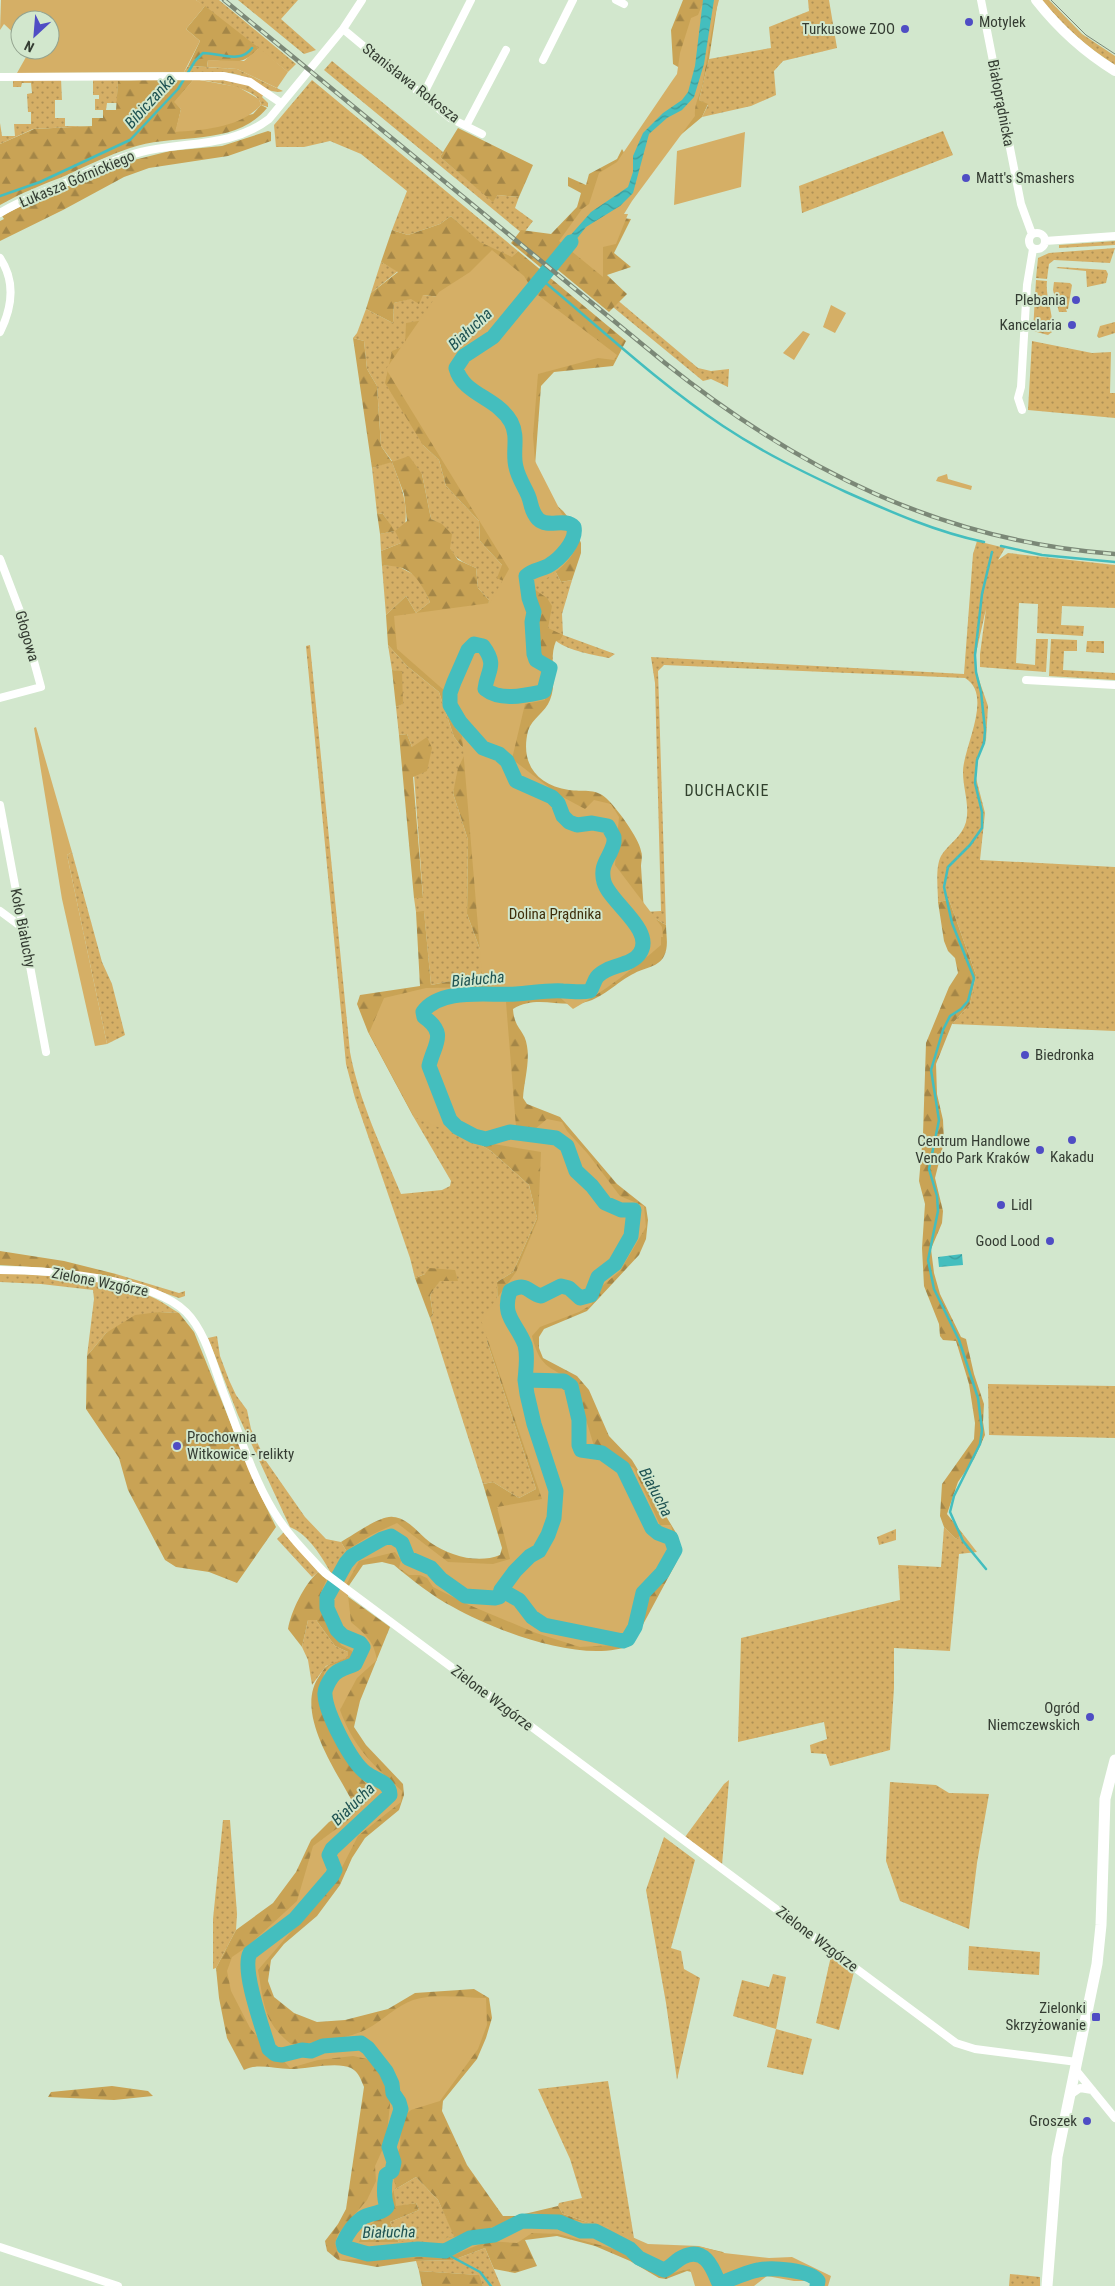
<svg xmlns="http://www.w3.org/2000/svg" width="1115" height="2286" viewBox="0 0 1115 2286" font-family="'Roboto Condensed',sans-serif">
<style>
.grass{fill:url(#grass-dots)}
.forest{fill:url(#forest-firs);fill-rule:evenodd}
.green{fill:#d5af66}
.water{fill:url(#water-waves)}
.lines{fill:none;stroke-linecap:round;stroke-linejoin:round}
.stream{stroke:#44bebe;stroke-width:2.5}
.river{stroke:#44bebe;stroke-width:15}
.minor{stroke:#fff;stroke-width:8}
.tertiary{stroke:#fff;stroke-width:10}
.secondary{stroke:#fff;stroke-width:11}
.tram{stroke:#7b8877;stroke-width:1}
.rail-casing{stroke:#7b8877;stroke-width:4.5}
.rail{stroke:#d2e7cd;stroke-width:2.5;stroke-dasharray:8;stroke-linecap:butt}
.poi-dot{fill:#4f4dc4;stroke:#d2e7cd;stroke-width:2}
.labels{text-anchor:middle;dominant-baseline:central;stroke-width:4;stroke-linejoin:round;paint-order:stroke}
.poi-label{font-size:15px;fill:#353d33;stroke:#d2e7cd;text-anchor:end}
.street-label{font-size:15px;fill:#353d33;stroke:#d2e7cd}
.park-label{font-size:15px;fill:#3f2f0c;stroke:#d2e7cd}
.water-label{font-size:16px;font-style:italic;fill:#1f5352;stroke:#d2e7cd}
.neighbourhood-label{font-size:16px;letter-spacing:1px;fill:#31412d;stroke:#d2e7cd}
</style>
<defs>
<pattern id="grass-dots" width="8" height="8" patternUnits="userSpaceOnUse" patternTransform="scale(1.25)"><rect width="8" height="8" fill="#d5af66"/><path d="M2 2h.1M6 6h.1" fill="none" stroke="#ae9055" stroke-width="1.8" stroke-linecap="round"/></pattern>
<pattern id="forest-firs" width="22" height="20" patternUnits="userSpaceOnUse" patternTransform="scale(1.25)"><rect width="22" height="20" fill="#c9a355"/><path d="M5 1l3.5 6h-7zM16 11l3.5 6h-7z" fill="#a48647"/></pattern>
<pattern id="water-waves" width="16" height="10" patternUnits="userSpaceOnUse" patternTransform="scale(1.25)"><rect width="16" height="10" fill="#44bebe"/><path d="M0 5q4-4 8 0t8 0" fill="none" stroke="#3a9c9b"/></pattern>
</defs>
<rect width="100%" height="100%" fill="#d2e7cd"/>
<path class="grass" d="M196 0H219L296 64 288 72Z
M238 0H298L281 19 316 50 304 54Z
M808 0H829L837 48 783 61 774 71 776 95 751 106 702 117 708 105 699 100 709 59 771 48 769 27 809 11Z
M1042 0H1049L1082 34 1115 56V65C1087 47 1063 26 1042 0Z
M332 61 443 152 440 157 493 201 498 195 519 197 515 208 533 221 523 234 324 70Z
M188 66 237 69 283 91C269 96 252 79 239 75 222 70 201 73 184 72Z
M196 77 242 82 264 94 262 97 268 103V107L261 105C259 86 206 82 191 78Z
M93 78H181L118 81 117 103H107L106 110H95V99H99V95H93Z
M61 79 62 100H55V118H65V126H92L33 129 0 144V123L2 136H15L14 124H31V112H28L27 94 32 93 31 83H22L21 87H13V81H8Z
M312 80 518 251 512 258 479 242 451 216 440 224 408 235 392 230 407 191 361 154 330 141 304 147H276L274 125Z
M943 131 953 155 802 213 799 186Z
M1115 241V245L1059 248V245Z
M1115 248 1110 263 1054 260 1049 264 1047 279 1036 278 1038 258 1049 253Z
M570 260 698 368 711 371 729 369 728 387 711 379 703 381 563 266Z
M381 262 398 271 371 293Z
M1059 267 1106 270 1108 274 1106 283 1087 287 1086 271 1056 268Z
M1036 280 1047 281C1045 298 1054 312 1052 332L1048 335 1033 331Z
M1054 282 1070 283 1072 285 1068 309H1066L1067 312H1059L1053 290Z
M423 295 440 297 423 445 439 460 446 486 479 521 480 541 502 565 505 582 488 618 489 600 478 588 476 568C449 557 451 551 442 525L431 519 422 474 392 462C404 494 411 509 401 543L381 551 380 534 394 531 383 514 377 513 372 468 392 461 381 446 377 386 367 369 364 341 353 338 357 333 366 309 393 323 394 303Z
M1115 322V333L1099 338 1097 336 1100 326Z
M1032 341 1092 353 1111 352 1110 393H1115V418L1028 410Z
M977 541 1005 548 998 560 1008 553 1115 565V608L1062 606 1061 625 1084 626 1083 636 1037 633 1038 604 1019 603 1016 663 1035 665 1036 639H1048L1046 672 980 667V654L986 609 976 653V671L988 706 986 740 978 757 976 778 985 813 980 860 1115 867V1031L952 1024 970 1004 976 975 949 900 938 902C938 888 935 868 941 856 948 844 962 837 966 822 970 805 963 789 963 772 963 747 994 695 965 678L664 665 658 671 666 925 644 912 661 911 655 683 651 657 964 674 973 554Z
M396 565 418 577 430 602 416 613 406 596 386 615 382 566Z
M553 567 561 582 572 580 562 614 563 635 615 654 609 658C594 655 569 651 556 641 545 632 536 601 530 587Z
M1051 639 1077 640V651H1064L1063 670 1115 673V680L1049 676Z
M1087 641H1104V653L1086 652Z
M310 645 350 1052C359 1101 382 1148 401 1194L442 1190 450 1186 451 1181 413 1116 461 1133 491 1151 529 1185 537 1218 513 1272 497 1282 498 1328 487 1341 536 1489 519 1498 493 1482 483 1484 430 1318 433 1315 430 1295 440 1280 425 1274 415 1278 410 1258 355 1098 346 1064 306 646Z
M388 645 407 666 439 692 454 737 466 752 453 793 468 840 467 914 484 960 482 975 431 985 424 912H416L414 898 423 897 412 747 407 734 399 735 396 707 402 704V672L392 670Z
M72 852 102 962 112 984 125 1035 107 1044 67 855Z
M0 1274C41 1273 120 1280 156 1299 164 1303 172 1309 179 1313L159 1312 106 1333 87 1356 94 1299 93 1290 41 1284 0 1282Z
M116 1274 179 1293 185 1291V1296L179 1298 138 1284 115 1279Z
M217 1336 220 1356 229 1380 236 1395 247 1410 251 1429 266 1461 305 1517 326 1539 341 1542 347 1552 332 1575C322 1557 309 1535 290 1527L238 1415 208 1338Z
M988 1384 1115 1386V1438L989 1435Z
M944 1527 956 1539 963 1534 977 1552 959 1554 950 1651 894 1648V1688L890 1750 830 1766 826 1754 811 1753 810 1745 827 1739 824 1722 738 1742 741 1638 900 1600 898 1565 941 1567Z
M896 1529V1540L879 1545 877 1537Z
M284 1532 318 1572 312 1577 277 1539Z
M308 1620H316L335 1646 348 1652 349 1657 326 1666 312 1685 308 1660 302 1647Z
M729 1780 722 1865 685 1837 724 1784Z
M890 1782 936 1785 949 1793 989 1794 977 1863 969 1929 900 1901 886 1861Z
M223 1820H230L237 1914 236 1930 216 1968 213 1969V1919Z
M664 1837 695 1860 671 1948 681 1951 684 1969 700 1978 677 2080 666 2003 646 1890Z
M969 1946 1040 1952 1039 1975 968 1970Z
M831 1956 854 1972 839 2030 816 2023Z
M773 1974 786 1977 776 2029 812 2039 803 2075 767 2067 776 2029 733 2016 742 1980 769 1987Z
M608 2081 634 2238 563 2214 558 2206 559 2203 582 2198 570 2159 538 2089Z
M416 2177 438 2200 455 2236 429 2242 399 2243 390 2222 419 2210 416 2203 395 2207 394 2190Z
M485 2248 501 2286H483L478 2275 419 2271 416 2261 453 2260Z
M1010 2274 1040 2277V2286H1009Z"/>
<path class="forest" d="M683 0H718L709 59 699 100 708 104 702 117 677 138 685 71 673 64 671 30Z
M205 6 259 48C242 67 231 61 208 60L207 67 188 66 200 41 186 29Z
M181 78 194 79 175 102 181 109 176 131 253 114 261 105 267 108C234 148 175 132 130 148 109 155 88 165 67 175 44 184 21 193 0 205V144L34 129 92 126V118H103V110H116L118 81Z
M458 128 533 165 519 197 498 195 493 202 440 157Z
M268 131 271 132V141L228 156 149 168 124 177 63 210 0 241V221L4 219 2 216 23 205 126 162 170 151 222 146Z
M622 149 630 163 623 218 631 219 614 253 631 267 607 275 627 294 609 312 558 270 551 276 511 243 521 230 551 234 577 207 581 193 568 186V177L586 185 589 174 617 159Z
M451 216 480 242 512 257 518 251 626 341 613 366 554 372 541 386 535 466 545 495 563 511 572 522 581 543V553L572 580 561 582 553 567 531 587 547 598 552 606 548 628 563 635 560 640 556 641C548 660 558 680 550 700 545 713 532 718 528 731 520 764 537 785 569 790 582 792 595 788 606 798 616 807 639 838 641 851 643 856 641 862 641 866 642 882 643 897 644 912L666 925C666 935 669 947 664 956 659 967 644 968 635 973 616 982 602 1000 581 1003 557 1007 536 995 513 1009 514 1029 525 1030 527 1046 530 1062 524 1082 523 1098L527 1104 560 1117 617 1184 646 1207 648 1220 646 1239 639 1255 587 1311 544 1329 539 1337V1348L543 1358 577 1376 589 1390 609 1436 632 1460 678 1536 680 1551 676 1563 632 1645C584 1665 496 1631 453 1607 432 1596 412 1580 394 1565L382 1562 363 1565 348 1587 332 1575 347 1552 341 1542C353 1535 381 1515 393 1517 409 1518 418 1534 431 1543 450 1556 478 1564 500 1555L502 1548 483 1484 493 1482 519 1498 536 1489 487 1341 498 1328 497 1282 513 1272 537 1218 529 1185 491 1151 461 1133 413 1116 368 1032 357 1004 360 995 420 986 416 912 424 911 431 985 481 975 484 960 467 914 468 840 453 793 458 768 466 752 454 737 439 692 407 666 388 645 386 615 406 596 416 613 430 602C419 579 411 564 382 566L381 551 401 543 395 531 380 534 377 513 383 514 395 531 407 521 404 494 392 462 372 468 353 338 364 341 367 369 377 386 381 446 392 462 409 456 422 474 431 519 442 524 452 534 450 548 458 560 476 568 478 588 489 600 488 618 505 582 497 578 502 565 480 541 479 521 446 486 439 460 423 445 385 383 392 351 405 346 406 323 430 319 440 297 423 295 419 304 411 299 394 303 393 323 366 309 371 293 398 272 381 262 392 230 408 235 440 224Z
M392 670 402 671 403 704 396 707Z
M407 734 412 747 427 737 432 748 427 771 413 777 423 898H414L399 735Z
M949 900 976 975 970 1004 952 1024 936 1064 937 1094 943 1120 944 1142 935 1178 943 1211 942 1223 931 1249 934 1273 940 1294 961 1337 966 1339 974 1374 984 1404 983 1422 985 1435 974 1459 958 1482 947 1514 963 1534 956 1539 944 1527 940 1516 942 1484 974 1439 975 1423 969 1384 956 1341 943 1340 940 1336 939 1324 924 1286 922 1248 925 1204 919 1181 923 1134 926 1043 949 987 958 973 955 958 948 951 944 941 938 902Z
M0 1251 64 1261 116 1274 115 1279 63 1269 0 1265Z
M429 1268 455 1270 458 1281H440L430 1295 433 1315 430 1318 415 1278 425 1274Z
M159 1312 179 1313 194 1332 255 1484 276 1527 237 1583 209 1572 176 1567 165 1560 128 1490 119 1458 86 1409 87 1356 106 1333 135 1315Z
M318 1572 336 1588 390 1627 360 1701 354 1727 366 1745 403 1784 404 1795 399 1810 365 1838 352 1858 340 1885 317 1916 284 1944 271 1960 268 1981 274 1997 294 2013 317 2022 345 2020 388 2009 415 1993 474 1989 489 1998 492 2018 486 2038 477 2059 443 2101 442 2111 467 2165 503 2216H516L558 2206 563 2214 634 2238 651 2251 701 2247 723 2252 733 2262 696 2273 687 2271 666 2279 659 2278 630 2261 595 2246 557 2236 525 2240 537 2266 515 2273 494 2269 485 2248 453 2260 416 2261 377 2267 338 2260 327 2251 325 2241 338 2224 346 2209 364 2087C361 2080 359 2072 351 2068 337 2061 306 2069 290 2069 275 2069 257 2063 244 2070L227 2038 219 1998 216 1968 236 1930 273 1903 296 1872 311 1840 329 1822 352 1809 351 1799C333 1766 294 1710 320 1675 322 1672 324 1668 327 1666 333 1662 342 1660 348 1657V1652L335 1646 316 1620H308L302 1647 288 1629C291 1611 304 1585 318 1572ZM416 2177 438 2200 454 2236 429 2242 399 2243 390 2222 419 2210 416 2203 396 2206 394 2190Z
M112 2086 148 2091 153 2096 114 2100 48 2097 51 2092Z
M419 2271 479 2275 483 2286H422Z"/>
<path class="green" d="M1 0H196L205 6 186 29 200 41 184 72 17 73 30 50H50V20H20V39L4 24 0 30Z
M704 0H719C711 28 708 57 702 86 699 97 694 105 695 116L632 201 624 214H628L616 244 603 247V277L559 241 582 209 589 204 599 173 617 162 672 81 677 74 680 53 691 18 698 15Z
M259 48 288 72 277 88 237 69 207 67 208 60 244 61Z
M194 79 238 87 259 99 261 105C240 128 205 130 175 132L181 109 174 102Z
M745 132 741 187 674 205 677 151Z
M492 250 524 276 534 292 617 355 614 360 598 358 538 374 533 436 535 461 562 514 570 522 578 544C567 568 553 573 533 588L539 614 541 674 547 682 545 700 525 704 512 759 559 795 585 809 594 800 611 804 619 817 615 865 662 927 663 937H661V945C633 969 605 991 573 1009L555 993 506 1002 516 1127 535 1129 547 1119 562 1122 567 1131 588 1154 620 1196 644 1206 646 1227 620 1271 601 1287 591 1305 579 1312 540 1327 532 1336C539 1365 548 1368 574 1380L594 1446 634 1468 660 1525H671L677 1551 652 1592 630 1644 580 1647 536 1633 469 1605 433 1587 427 1578 420 1575H409L399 1568 401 1560 395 1552 359 1561 346 1585 352 1589 348 1595 351 1622C365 1634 374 1641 377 1660L357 1678 340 1710C354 1748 373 1765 402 1791L401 1802 358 1836 335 1881 258 1970C264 2003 263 2022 291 2044 315 2043 345 2040 367 2029 382 2021 396 2006 413 2000 435 1993 464 1998 486 1998L487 2025 478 2049 440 2101 411 2110 401 2119 400 2148 392 2162 391 2169 396 2187 374 2222 364 2230 359 2242H422L472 2234 534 2213 607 2226 648 2244 699 2246 724 2253 769 2258 792 2257 831 2276 828 2286H815L816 2281H794L767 2276 754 2286H695L690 2269 661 2276 618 2250 558 2234 532 2233 517 2243 488 2241 451 2256 340 2260 335 2243 338 2234 367 2200 376 2181 375 2166 386 2142 391 2095 375 2064 367 2059 353 2056 318 2060 290 2068 282 2059 271 2053 250 2028 231 1991 227 1971 232 1957 248 1946 297 1901 313 1846 347 1821 373 1794 333 1738 322 1690 324 1673 329 1666 352 1658V1651L341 1645 326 1614 321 1592 327 1579 347 1550 371 1535 397 1523 448 1562 493 1564 510 1559 497 1507 542 1499 481 1320 516 1272 538 1219 541 1152 469 1140 414 1117 369 1033 384 998 426 988 483 987 462 736C451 724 441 709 446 692L397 649 394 616 490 603 509 569 386 369 439 292 470 272Z
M831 305 846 313 835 333 823 327Z
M803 331 810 334 794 360 783 353Z
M947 474 948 479 972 486 971 490 936 481 938 477Z
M36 727 72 852 67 855 107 1044 95 1046 62 899 34 728Z"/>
<path class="water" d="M703 0H714L704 64 694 97 682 110 667 118 649 134 633 193 620 206 586 227 561 259 553 255 591 212 628 187 633 172V156L643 133 663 113 682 100 688 92 695 66Z
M962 1254 963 1265 939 1267 938 1257Z"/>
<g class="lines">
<path class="stream" d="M0 196 40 182 130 140 178 89 195 61 203 53C219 53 241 64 252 48
M540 278C599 327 658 383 723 426 762 452 803 472 846 492 891 512 936 532 984 542
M1001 546 1042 555 1115 562
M986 1569 963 1541 950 1512 954 1496 980 1444 982 1430 978 1398 959 1340 934 1289 928 1260 938 1211 937 1196 929 1169 939 1120 931 1070 943 1030 950 1016 961 1009 968 1001 974 978 952 923 944 887 948 867 970 845 982 828V812L975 783 977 760 984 743 985 730 981 692 976 672 975 655 982 594 992 552
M441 2251 480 2272 491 2286"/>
<path class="river" d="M571 242 493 337 464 356 456 368C463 395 497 397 511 422 519 437 512 452 516 467 518 477 524 486 528 495 532 504 530 510 538 519 548 529 565 517 574 527 577 541 560 559 548 566 540 570 532 570 526 576L529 598 534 612 532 622 534 654 536 660 550 668 544 691 542 692C523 696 500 701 485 689 487 670 498 666 483 646L474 644 468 650 454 682 450 693V705L460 722 483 748 499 754 507 761 516 781 552 797 558 803 563 816 569 822 577 825 592 823 608 826 614 837V842C611 858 599 863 604 882 610 903 655 930 640 953 631 967 608 964 597 977 594 981 593 987 590 991 580 993 572 991 563 991 547 990 532 993 516 994 489 996 441 987 423 1012L424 1017C448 1034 434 1044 429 1066L450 1120 457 1127 474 1136 486 1139 510 1132 556 1138 567 1146 576 1171 592 1186 605 1203 621 1210H634L631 1236 615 1264 598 1277 591 1295 580 1298 569 1288 561 1286 541 1296C528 1293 527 1281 510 1291 501 1317 517 1323 525 1345 528 1356 526 1368 525 1380L564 1381 571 1386 579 1420V1445L581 1450 602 1453 623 1468 652 1528 658 1533 671 1538 675 1550 662 1573 643 1593 635 1627 628 1639 623 1641 544 1625 532 1617 519 1600 501 1590 499 1597 495 1598 465 1596 441 1579 431 1568 408 1558 402 1543 391 1536 382 1539 352 1556 346 1563 327 1597V1608L337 1630 343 1636 360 1643 363 1647 355 1664C347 1668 337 1669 332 1677 329 1681 324 1690 325 1695 326 1713 351 1762 366 1773 374 1780 390 1781 390 1795L332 1849 329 1855 335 1870 332 1876 295 1919 250 1953C241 1970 263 2029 269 2049L275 2054 282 2055 302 2050 311 2051 323 2046 361 2043 368 2048 386 2071 392 2084 393 2093 399 2102 401 2109 389 2147 394 2162 392 2171 386 2175C384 2186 383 2196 387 2207 382 2214 369 2213 362 2218 354 2224 347 2234 343 2243L344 2247 368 2254 418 2249 445 2251 470 2238 494 2235 522 2221 559 2222 581 2231H595L607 2237 630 2249 639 2258 664 2270C671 2267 676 2260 683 2257 704 2247 712 2266 718 2281L722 2283C728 2280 751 2271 758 2270 772 2267 810 2270 818 2281L817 2286
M501 1590 515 1571 530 1556 539 1551 548 1535 554 1518 556 1491 534 1424 527 1394 525 1380"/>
<path class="minor" d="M616 0 624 4
M981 0 1021 204 1032 234
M343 29 450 118 482 134
M543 60 573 0
M0 77 223 76 250 82 281 103
M423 95 471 0
M466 126 506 50
M0 213C19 201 42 193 63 184 88 173 113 159 141 152 185 141 231 148 269 119L343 29 362 0
M1029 241a8 8 0 1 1 16 0a8 8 0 1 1-16 0Z
M1045 241 1115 236
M0 258C16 282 12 308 0 332
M1022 410 1018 398 1021 387 1027 285 1033 249
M0 559 21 614 41 687 0 698
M1026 680 1115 685
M0 805 46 1052
M0 911 23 928
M0 1270C47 1270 152 1278 186 1312 206 1332 214 1368 224 1394 239 1433 252 1476 274 1512 288 1535 307 1554 325 1573L956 2043 975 2049 1077 2062
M1075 2069 1115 2118
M1070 2095 1080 2088 1092 2090
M0 2247 118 2286"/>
<path class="tertiary" d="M1036 0C1058 28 1084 52 1115 71"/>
<path class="secondary" d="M1047 2286 1057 2157 1097 1964 1101 1925 1105 1799 1115 1760"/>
<path class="tram" d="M1051 0 1086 35 1115 54"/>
<g class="rail-casing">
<path id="rail" d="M224 0 665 363C799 470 941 541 1115 554"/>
</g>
<use href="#rail" class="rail"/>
</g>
<g class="poi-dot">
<circle cx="969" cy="22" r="5"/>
<circle cx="905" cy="29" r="5"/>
<circle cx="966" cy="178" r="5"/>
<circle cx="1076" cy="300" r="5"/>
<circle cx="1072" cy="325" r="5"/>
<circle cx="1025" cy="1055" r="5"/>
<circle cx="1072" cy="1140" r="5"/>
<circle cx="1040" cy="1150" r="5"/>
<circle cx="1001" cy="1205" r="5"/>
<circle cx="1050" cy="1241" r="5"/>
<circle cx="177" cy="1446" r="5"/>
<circle cx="1090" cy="1717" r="5"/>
<rect x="1091" y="2012" width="10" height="10" rx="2.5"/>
<circle cx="1087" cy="2121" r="5"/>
</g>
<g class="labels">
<g class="poi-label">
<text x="979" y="22" text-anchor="start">Motylek</text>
<text x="895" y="29">Turkusowe ZOO</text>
<text x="976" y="178" text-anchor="start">Matt's Smashers</text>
<text x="1066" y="300">Plebania</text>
<text x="1062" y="325">Kancelaria</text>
<text x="1035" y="1055" text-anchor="start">Biedronka</text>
<text x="1030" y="1141">Centrum Handlowe<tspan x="1030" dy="17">Vendo Park Kraków</tspan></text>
<text x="1072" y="1157" text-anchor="middle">Kakadu</text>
<text x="1011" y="1205" text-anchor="start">Lidl</text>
<text x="1040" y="1241">Good Lood</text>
<text x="187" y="1437" text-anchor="start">Prochownia<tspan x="187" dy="17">Witkowice - relikty</tspan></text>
<text x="1080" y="1708">Ogród<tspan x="1080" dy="17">Niemczewskich</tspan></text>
<text x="1086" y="2008">Zielonki<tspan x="1086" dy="17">Skrzyżowanie</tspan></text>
<text x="1077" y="2121">Groszek</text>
</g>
<g class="street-label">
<text transform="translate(411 83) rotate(38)">Stanisława Rokosza</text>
<text transform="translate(1001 103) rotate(79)">Białoprądnicka</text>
<text transform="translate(77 179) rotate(-23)">Łukasza Górnickiego</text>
<text transform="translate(27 636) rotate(74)">Głogowa</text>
<text transform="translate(23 928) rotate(79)">Koło Białuchy</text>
<text transform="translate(100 1282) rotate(11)">Zielone Wzgórze</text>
<text transform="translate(492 1698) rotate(37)">Zielone Wzgórze</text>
<text transform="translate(817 1939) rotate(37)">Zielone Wzgórze</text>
</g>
<g class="park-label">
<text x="555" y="914">Dolina Prądnika</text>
</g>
<g class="water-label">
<text transform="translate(150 101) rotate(-48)">Bibiczanka</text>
<text transform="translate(470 329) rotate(-43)">Białucha</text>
<text transform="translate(478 979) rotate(-5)">Białucha</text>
<text transform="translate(656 1492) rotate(62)">Białucha</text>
<text transform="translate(353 1804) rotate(-44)">Białucha</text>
<text transform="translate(389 2232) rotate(-1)">Białucha</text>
</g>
<g class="neighbourhood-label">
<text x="727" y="790">DUCHACKIE</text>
</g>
</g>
<g transform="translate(35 35) rotate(206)"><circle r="24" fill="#d2e7cd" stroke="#93a38f"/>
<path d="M0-4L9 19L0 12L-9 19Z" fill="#4f4dc4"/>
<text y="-8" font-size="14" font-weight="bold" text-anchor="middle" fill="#353d33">N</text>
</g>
</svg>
